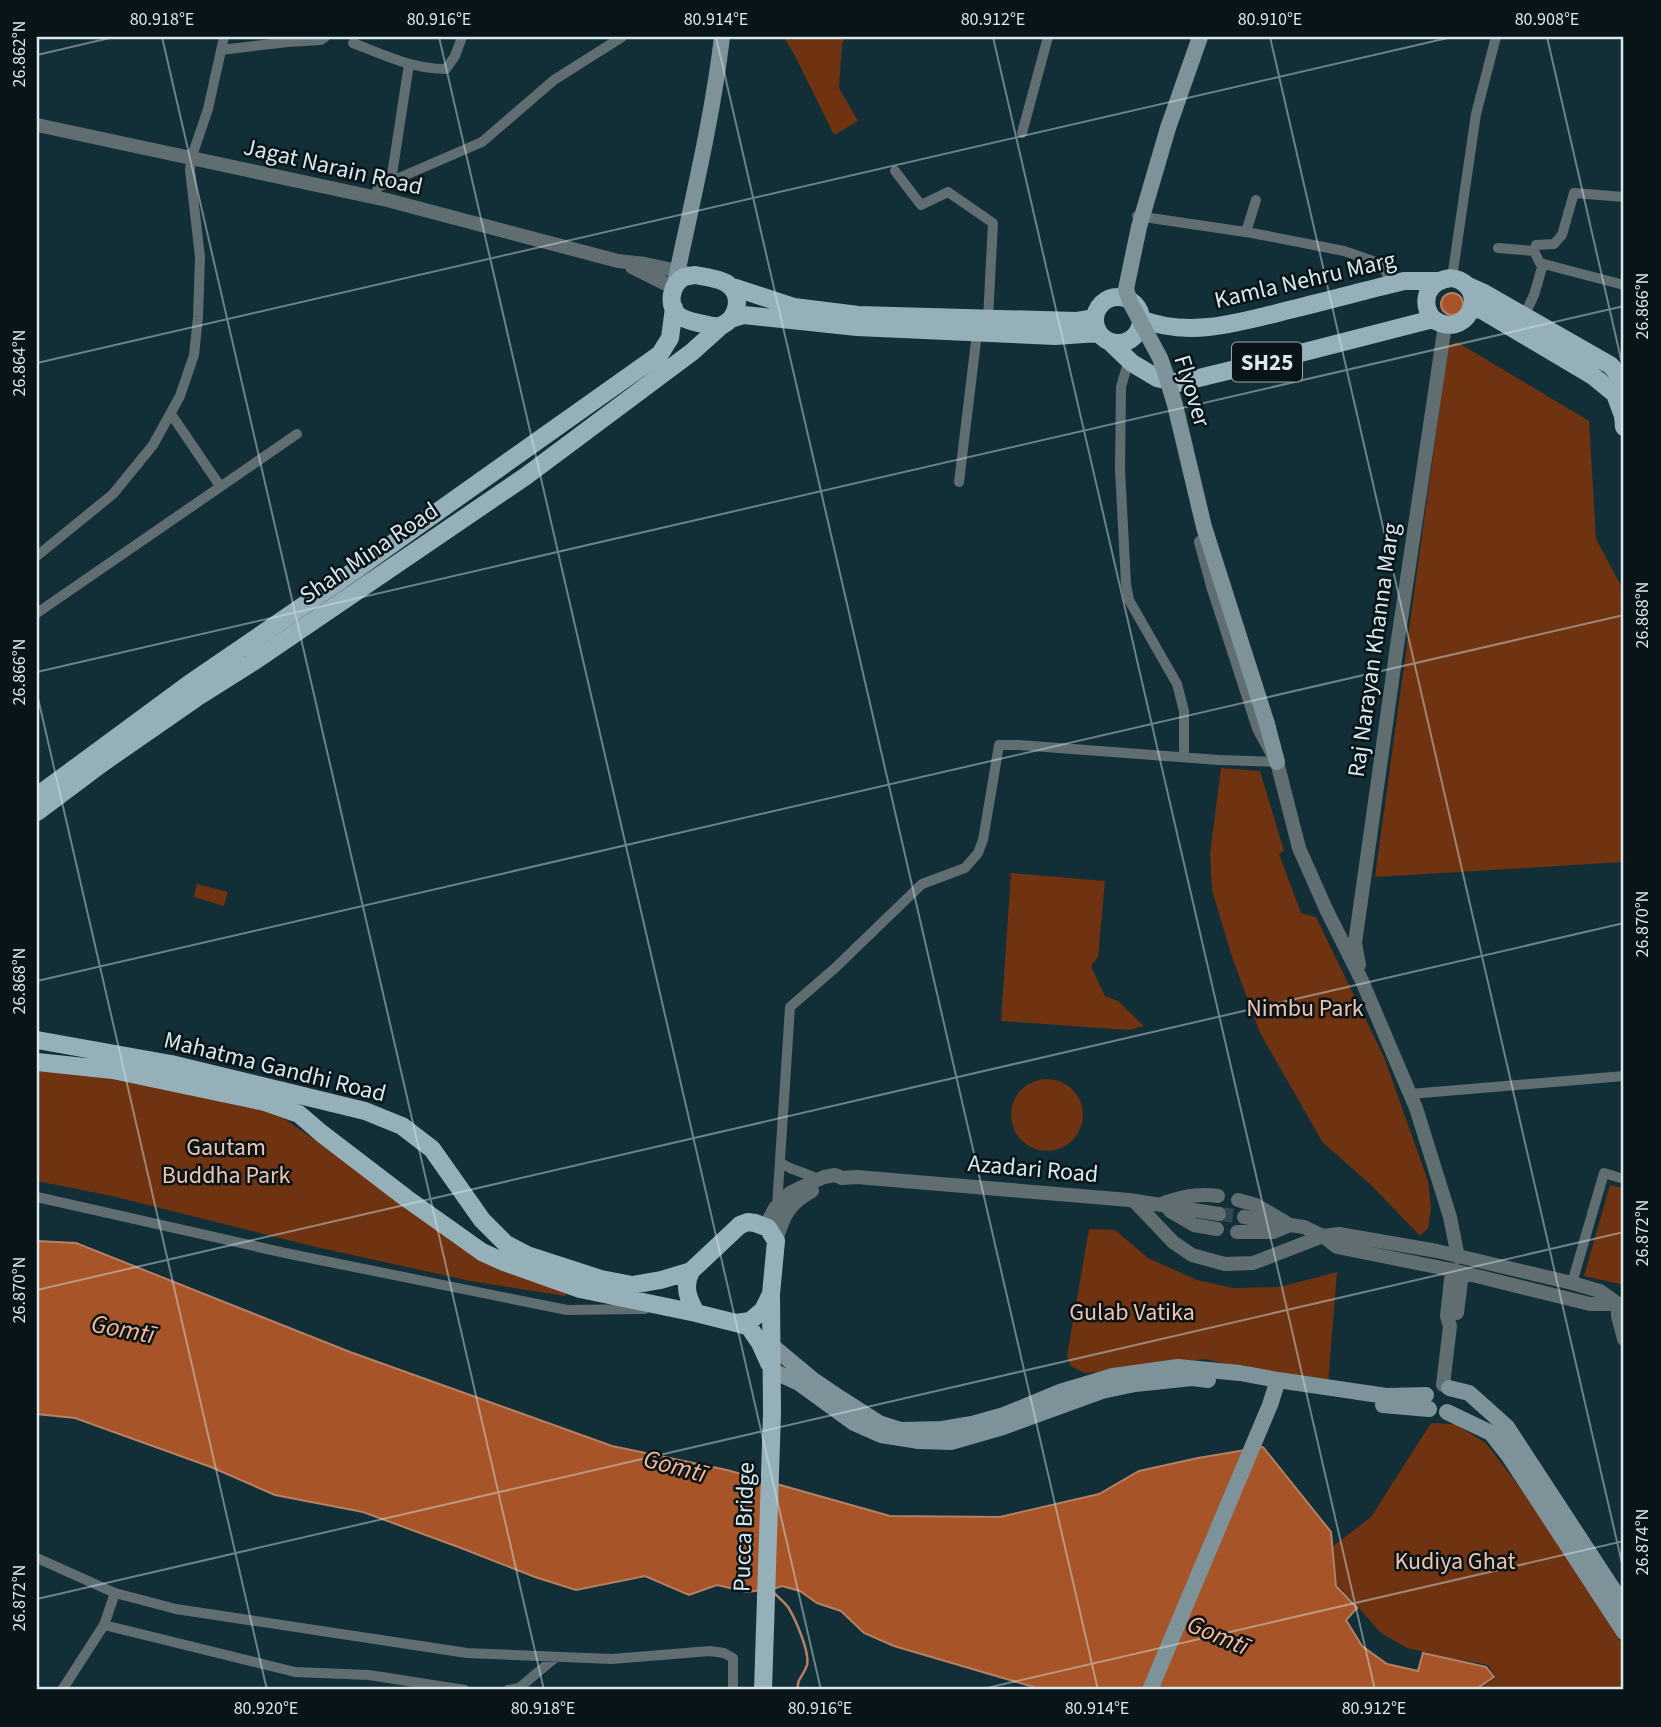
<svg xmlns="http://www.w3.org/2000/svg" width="1661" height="1727" viewBox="0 0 1661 1727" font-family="'Source Sans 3',sans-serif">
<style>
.green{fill:#6f3311}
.water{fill:#a65428;stroke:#b58063;stroke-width:2}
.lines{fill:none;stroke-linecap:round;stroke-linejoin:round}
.stream{stroke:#b58063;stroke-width:2.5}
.tertiary-tunnel{stroke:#304a51;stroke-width:14;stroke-dasharray:14 7;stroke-linecap:butt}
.minor{stroke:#606d71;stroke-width:10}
.tertiary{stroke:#606d71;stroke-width:14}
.secondary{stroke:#7e9399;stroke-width:16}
.primary{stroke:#96b0b9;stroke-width:18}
.secondary-bridge{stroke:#7e9399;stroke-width:16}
.ticks{fill:none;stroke:#d8e8ed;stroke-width:2;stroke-opacity:0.45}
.labels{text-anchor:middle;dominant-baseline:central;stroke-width:5;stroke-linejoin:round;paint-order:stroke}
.shield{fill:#081418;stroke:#9aa8ad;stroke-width:2}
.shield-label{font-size:23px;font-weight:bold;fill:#d8e8ed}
.street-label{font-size:24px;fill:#d8e8ed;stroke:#081418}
.park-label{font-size:24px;fill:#f1c3ad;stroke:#081418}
.water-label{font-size:26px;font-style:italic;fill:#fcb897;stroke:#081418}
.neatline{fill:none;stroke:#d8e8ed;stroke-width:2.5}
.ticks-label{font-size:18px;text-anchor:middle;fill:#d8e8ed}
</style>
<rect width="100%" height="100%" fill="#122e36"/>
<path class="green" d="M784 37H845L842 44 839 88 858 121 834 135 795 56Z
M1457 342 1589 421 1596 539 1624 591V862L1375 877 1448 346Z
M1221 768 1260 771 1284 851 1279 854 1301 913 1316 917 1384 1057 1428 1181 1431 1207 1428 1228 1420 1236 1369 1183 1323 1143 1260 1033 1232 957 1212 890 1210 855Z
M1011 873 1105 881 1098 957 1091 966 1105 996 1118 1001 1144 1026 1129 1030 1001 1021Z
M197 884 228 892 224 906 194 897Z
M37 1071 107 1077 276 1113 351 1165 455 1244 489 1263 568 1290 565 1296 470 1281 316 1247 112 1196 37 1181Z
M1011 1115a36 36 0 1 1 72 0a36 36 0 1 1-72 0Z
M1610 1185 1624 1188V1285L1584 1276Z
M1089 1229 1115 1230 1148 1258 1197 1280 1233 1288 1280 1287 1337 1272 1328 1385 1204 1359 1116 1371 1084 1373 1071 1366 1067 1356Z
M1431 1423 1455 1424 1486 1443 1536 1509 1624 1647V1690H1483L1481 1687 1496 1678 1488 1665 1451 1658 1407 1648 1381 1633 1337 1584 1332 1547 1371 1517Z"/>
<path class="water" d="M1441 304a11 11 0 1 1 22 0a11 11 0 1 1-22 0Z
M37 1241 76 1243 350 1352 612 1446 727 1470 890 1516 1000 1517 1099 1494 1139 1471 1198 1458 1263 1447 1331 1532 1336 1586 1357 1608 1346 1620 1362 1646 1387 1664 1418 1671 1423 1653 1486 1667 1494 1677 1479 1687 1481 1690H1044L894 1646 864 1633 841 1611 817 1603 800 1591 782 1586 776 1588 747 1592 717 1585 689 1595 645 1576 576 1590 535 1577 461 1548 363 1512 275 1495 211 1467 75 1418 37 1414Z"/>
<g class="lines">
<path class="stream" d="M772 1591C778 1597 783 1601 788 1607 795 1618 810 1652 807 1665 804 1676 796 1679 798 1690
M860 1690H862"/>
<path class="tertiary-tunnel" d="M1219 1214 1244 1217"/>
<path class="minor" d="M353 43C383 55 413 69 446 69L455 56 462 37
M221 50 288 42 321 40 325 37
M1022 133 1048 37
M895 171 921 205 948 192 993 223 988 319
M391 181 409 64
M375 198 378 187 482 142 554 80 622 37
M1137 216 1252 233 1344 251 1382 264 1392 284
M1246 232 1256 200
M1498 248 1534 251 1536 245 1554 244 1562 235 1574 193 1624 197
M1534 251 1540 263 1624 285
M1452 278 1476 114 1496 37
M1524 316 1534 295 1543 264
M1129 359 1121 387 1120 469 1126 584 1129 600 1177 684 1184 711V757
M171 414 220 486
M959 482 977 333
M37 556 113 494 153 445 180 396 194 355 198 317 200 257 190 170 191 159 208 109 224 37
M37 613 297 434
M1410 1094 1624 1076
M781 1163 790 1168 819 1179
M37 1197 285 1253 567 1310 645 1309
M777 1206 790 1007 835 968 922 884 965 868 978 853 983 840 999 745H1019L1219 760 1277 762
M1572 1283 1604 1173 1624 1179
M37 1558 115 1593
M104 1625 115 1593 176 1609 467 1653 612 1659 710 1651 724 1653 733 1658V1690
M62 1690 104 1625 295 1672 369 1675 465 1690
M508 1690 519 1688 556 1657"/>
<path class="tertiary" d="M37 125 387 200 618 261 645 264 687 273
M632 267 674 288
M1201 542 1213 586 1259 728 1277 762 1299 848 1326 909 1362 981 1416 1108 1450 1217 1458 1257
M1359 965 1355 943 1397 646 1445 325
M1238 1200 1256 1205 1290 1225 1304 1227 1323 1236 1337 1247 1452 1270 1590 1304H1618
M1134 1201 1173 1242 1192 1255 1225 1264 1253 1263 1323 1236 1339 1234 1437 1251 1572 1283 1600 1291 1618 1304H1624
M1161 1204C1181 1197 1197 1193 1218 1196
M1170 1211 1194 1225 1217 1229
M1244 1217 1280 1223
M765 1227 775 1208 790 1193 802 1187 824 1177 835 1175 842 1178 857 1177 1129 1200 1219 1214
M1237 1232H1273L1290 1225
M776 1241C783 1217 789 1203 812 1191
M1618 1304V1316L1624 1339
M1457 1313 1462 1273
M1443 1385 1450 1326 1447 1316 1452 1270"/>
<path class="secondary" d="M674 288C691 205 712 122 722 37
M1267 724 1277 762
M771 1345 812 1379 840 1398 879 1423 901 1430 942 1429 972 1424 1004 1415 1060 1392 1113 1376 1178 1367 1240 1373 1278 1380 1386 1396 1426 1395
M771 1370 799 1383 854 1423 881 1435 919 1441 951 1442 1003 1427 1102 1391 1135 1384 1192 1378 1208 1380
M1449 1388 1469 1393 1507 1427 1624 1606
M1383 1405 1429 1409
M1447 1412 1491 1433 1509 1456 1624 1632
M1150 1690 1270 1405 1278 1380"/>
<path class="primary" d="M695 275C705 277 718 278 726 283 744 294 738 320 720 326 714 327 709 325 703 324 695 322 685 321 678 315 667 304 671 284 684 277 686 277 693 275 695 275Z
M1466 285 1484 293 1610 365 1624 380
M730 286 794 307 858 315 1077 321 1095 318
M1095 320a23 23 0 1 1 46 0a23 23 0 1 1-46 0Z
M1472 310 1480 309 1593 376 1615 394 1623 416 1624 427
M731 319 744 315 857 327 1055 336 1098 333
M1141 319C1191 339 1244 321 1293 309 1326 301 1359 292 1392 284L1404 281H1439
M1110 342 1132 363 1157 378 1178 383 1281 358 1433 319C1465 341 1489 294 1459 280 1452 277 1445 278 1438 282 1424 290 1423 307 1433 319
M37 796 189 684 354 571 660 354 670 338 674 308
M37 812 101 764 196 698 253 662 526 476 692 352 722 325
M37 1040 171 1064 365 1111 402 1126 432 1149 482 1220 506 1244 527 1255 601 1279 632 1285 661 1280 691 1271
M37 1062 113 1070 265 1102 299 1114 321 1133 406 1198 482 1252 504 1262 580 1289 696 1313
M748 1222 755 1223 768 1228 776 1241 771 1294 763 1310 750 1321 736 1323 696 1313C688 1298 683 1287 691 1271L740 1225Z
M736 1323 749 1327 760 1343 769 1363
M763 1690 772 1413 771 1294"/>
<path class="secondary-bridge" d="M1200 37 1168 128 1139 227 1126 289 1130 302 1160 358 1166 375 1175 405 1204 527 1267 724"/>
</g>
<path class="ticks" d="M162 37 544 1690M439 37 821 1690M716 37 1098 1690M993 37 1375 1690M1270 37 1624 1572M1547 37 1624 372M37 55 114 37M37 363 1452 37M37 672 1624 306M37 694 267 1690M37 981 1624 615M37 1290 1624 923M37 1599 1624 1232M978 1690 1624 1541"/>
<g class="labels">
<rect class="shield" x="1232" y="342.5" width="70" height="39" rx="5"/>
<g class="shield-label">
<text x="1267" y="362">SH25</text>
</g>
<g class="street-label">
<text transform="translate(333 167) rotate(13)">Jagat Narain Road</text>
<text transform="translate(1305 280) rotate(-13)">Kamla Nehru Marg</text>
<text transform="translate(1192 391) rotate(73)">Flyover</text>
<text transform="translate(369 553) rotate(-34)">Shah Mina Road</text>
<text transform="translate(1374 650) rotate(-82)">Raj Narayan Khanna Marg</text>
<text transform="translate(275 1067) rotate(14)">Mahatma Gandhi Road</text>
<text transform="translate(1033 1169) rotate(5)">Azadari Road</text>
<text transform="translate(744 1527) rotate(-88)">Pucca Bridge</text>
</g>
<g class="park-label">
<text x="1305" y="1008">Nimbu Park</text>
<text x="226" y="1147">Gautam<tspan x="226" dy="28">Buddha Park</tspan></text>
<text x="1132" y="1312">Gulab Vatika</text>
<text x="1455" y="1561">Kudiya Ghat</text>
</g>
<g class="water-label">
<text transform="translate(123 1329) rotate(11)">Gomtī</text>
<text transform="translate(675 1466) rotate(15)">Gomtī</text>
<text transform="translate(1218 1635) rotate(23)">Gomtī</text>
</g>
</g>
<rect width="1661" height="1727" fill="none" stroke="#081418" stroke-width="77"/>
<rect x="38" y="38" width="1584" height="1650" class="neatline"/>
<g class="ticks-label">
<text x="162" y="25">80.918°E</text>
<text x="439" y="25">80.916°E</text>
<text x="716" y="25">80.914°E</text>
<text x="993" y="25">80.912°E</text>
<text x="1270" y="25">80.910°E</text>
<text x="1547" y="25">80.908°E</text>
<text transform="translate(19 54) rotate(-90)" y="6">26.862°N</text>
<text transform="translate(1642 306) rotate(-90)" y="6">26.866°N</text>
<text transform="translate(19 363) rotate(-90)" y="6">26.864°N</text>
<text transform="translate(1642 615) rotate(-90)" y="6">26.868°N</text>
<text transform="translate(19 672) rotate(-90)" y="6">26.866°N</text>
<text transform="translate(1642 924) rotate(-90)" y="6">26.870°N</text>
<text transform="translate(19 981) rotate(-90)" y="6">26.868°N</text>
<text transform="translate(1642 1233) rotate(-90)" y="6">26.872°N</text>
<text transform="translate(19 1290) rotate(-90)" y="6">26.870°N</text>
<text transform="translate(1642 1542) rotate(-90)" y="6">26.874°N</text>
<text transform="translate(19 1598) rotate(-90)" y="6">26.872°N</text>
<text x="266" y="1714">80.920°E</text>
<text x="543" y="1714">80.918°E</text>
<text x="820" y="1714">80.916°E</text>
<text x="1097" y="1714">80.914°E</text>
<text x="1374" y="1714">80.912°E</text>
</g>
</svg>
